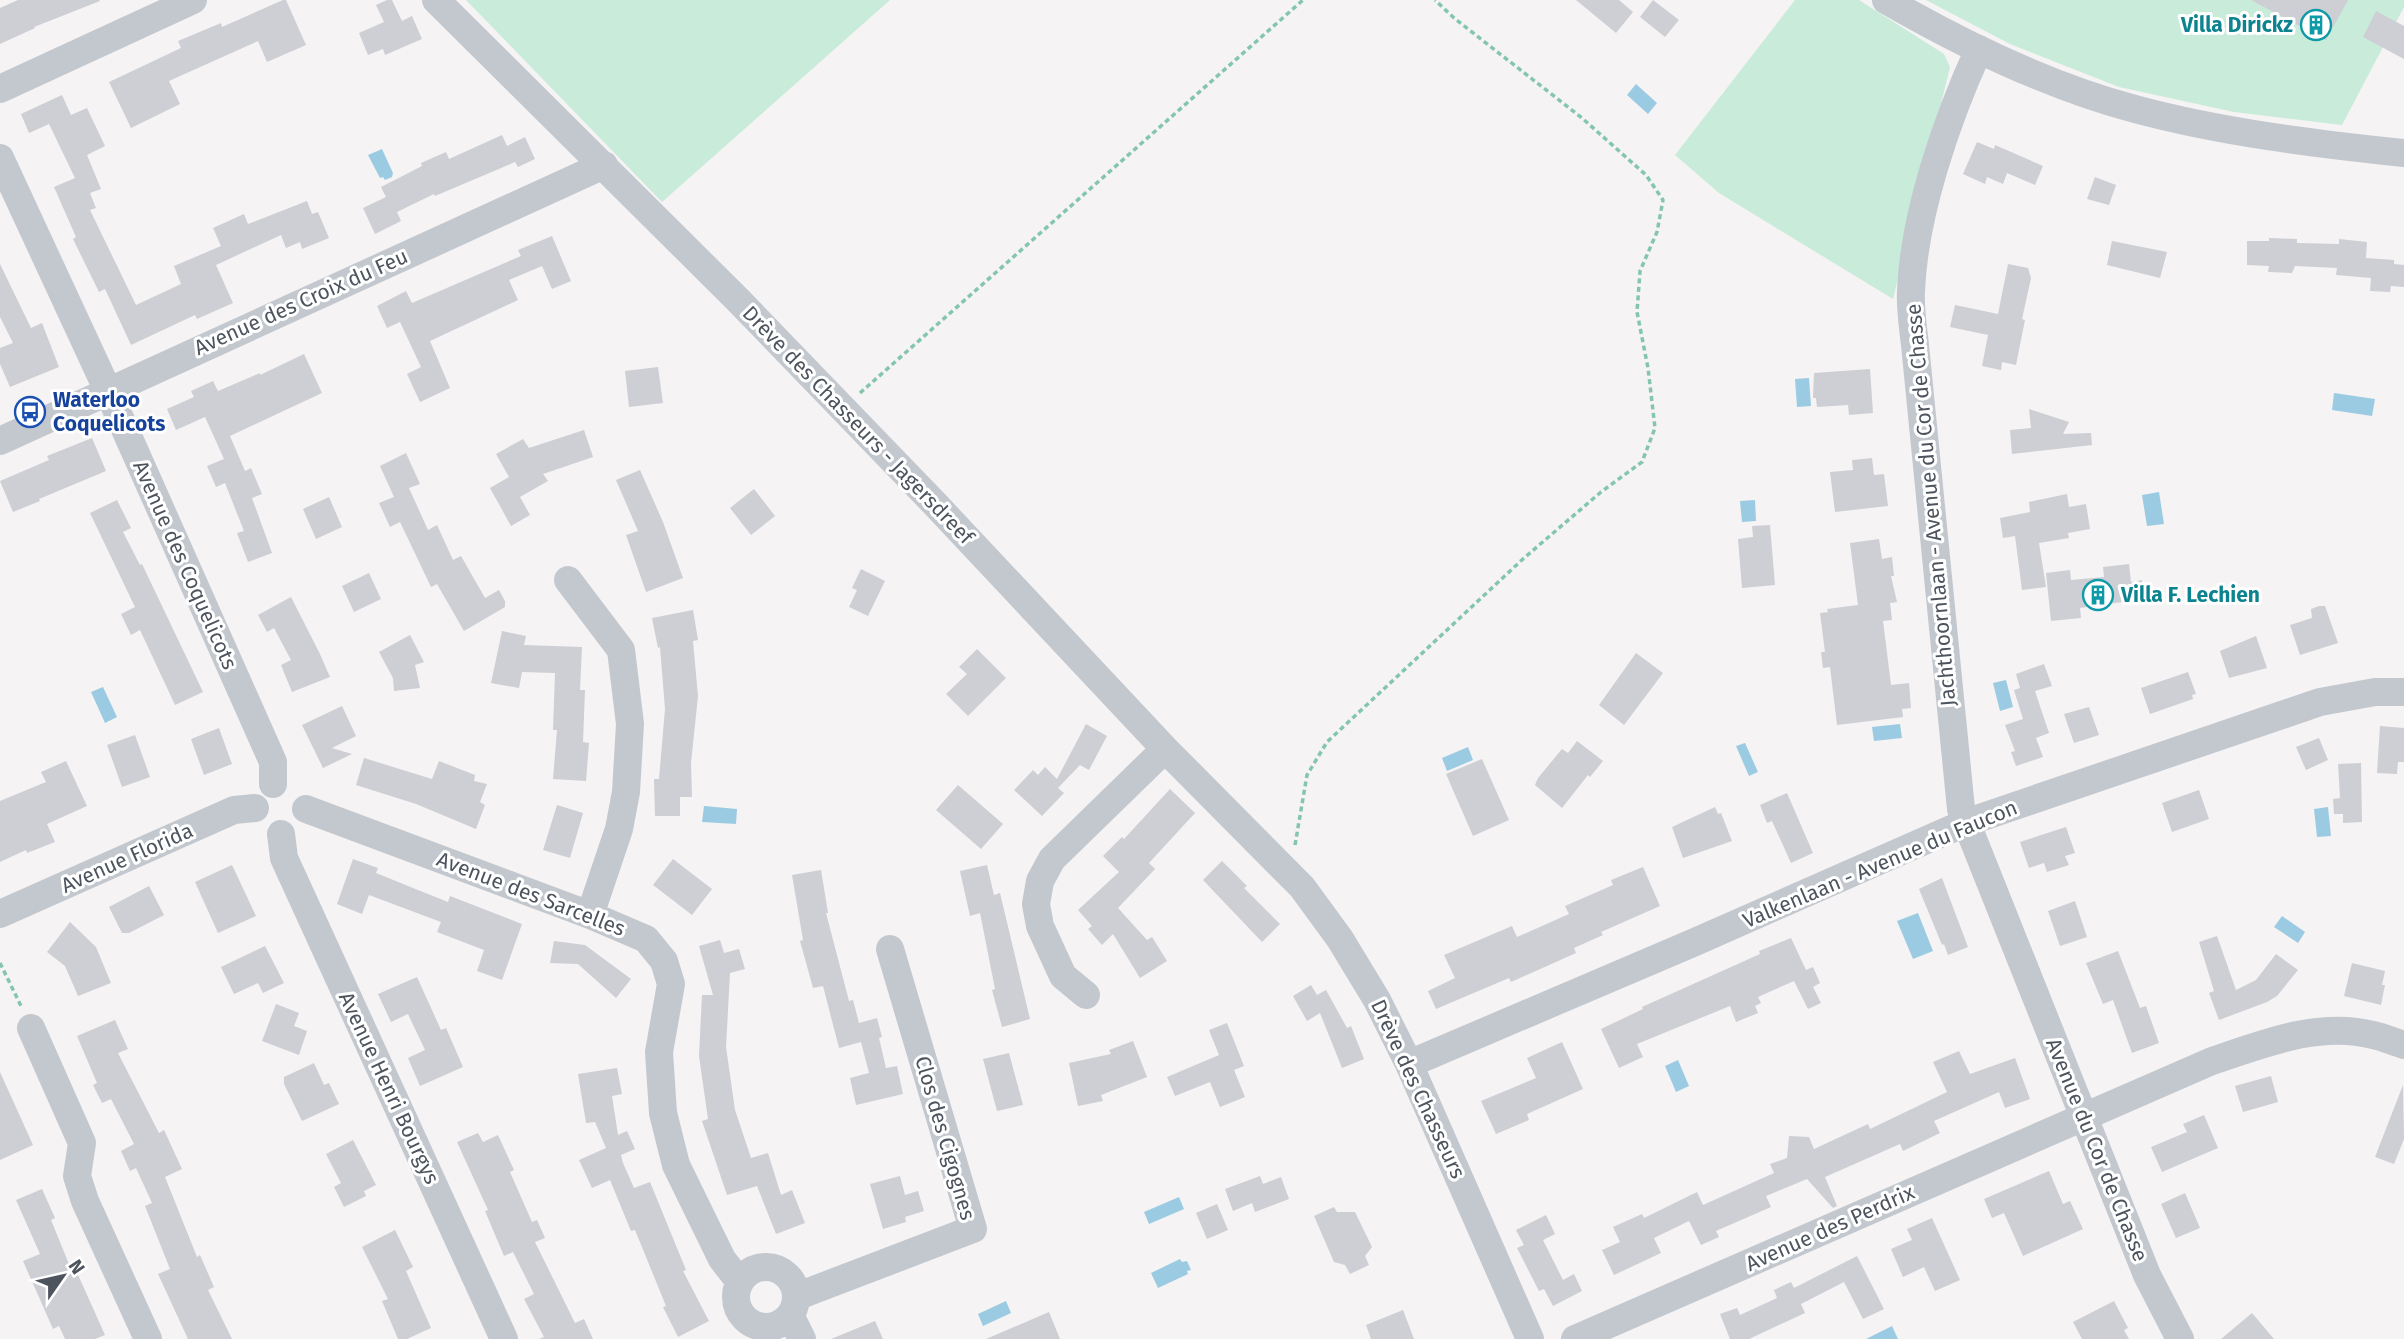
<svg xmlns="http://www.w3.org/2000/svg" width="2404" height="1339" viewBox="0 0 2404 1339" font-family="'Fira Sans',sans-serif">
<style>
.green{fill:#c8ebda}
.water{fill:#9bcbe3}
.building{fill:#cdcfd4}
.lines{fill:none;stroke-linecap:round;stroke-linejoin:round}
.path{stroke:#84c6ad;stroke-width:3.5;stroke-dasharray:5 3.5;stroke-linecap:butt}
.minor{stroke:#c3c8cf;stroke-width:28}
.labels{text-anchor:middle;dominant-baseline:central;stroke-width:6;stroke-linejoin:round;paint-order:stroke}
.culture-label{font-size:21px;font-weight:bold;fill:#0d838f;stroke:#fff;text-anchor:end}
.street-label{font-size:21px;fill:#4d545e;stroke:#fff}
.transit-label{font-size:21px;font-weight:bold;fill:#164399;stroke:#fff;text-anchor:start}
</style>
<rect width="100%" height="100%" fill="#f5f3f3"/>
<path class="green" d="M466 0H890L662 202Z
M1795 0H1859L1944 54 1950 67 1893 299 1719 193 1675 155Z
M1926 0H2404V7L2342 125 2234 112 2119 87 2010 44Z"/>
<path class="water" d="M1636 84 1657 103 1648 114 1627 95Z
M382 149 393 173 392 177 385 180 383 177 380 178 368 155Z
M1809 378 1811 406 1797 407 1795 379Z
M2334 393 2375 399 2372 416 2332 410Z
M2159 492 2164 524 2147 526 2142 495Z
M1755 500 1756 521 1742 522 1740 501Z
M2006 680 2013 707 2000 711 1993 683Z
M103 687 117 717 105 723 91 692Z
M1900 724 1902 738 1874 741 1872 727Z
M1745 743 1758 772 1749 776 1736 746Z
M1468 747 1473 760 1447 771 1442 758Z
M704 806 737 809 736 824 702 822Z
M2328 807 2331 836 2317 837 2314 809Z
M1918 913 1933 951 1913 959 1897 921Z
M2282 916 2305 932 2298 943 2274 927Z
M1678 1060 1689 1086 1676 1092 1665 1066Z
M1179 1197 1184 1209 1149 1224 1144 1212Z
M1180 1259 1182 1262 1187 1261 1191 1270 1187 1271 1188 1274 1158 1288 1151 1273Z
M1006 1301 1011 1313 983 1326 978 1314Z
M1892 1326 1898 1339H1866Z"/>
<path class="building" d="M18 0H99L100 1 34 27 35 28 0 44V8Z
M283 0H286L306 45 267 62 258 41 169 81 180 104 131 128 109 82 181 48 178 41 221 23 222 27Z
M387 0H392L402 21 412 16 422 39 385 55 383 49 368 55 359 33 384 22 376 5Z
M1576 0H1619L1633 12 1616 33Z
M1653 0 1679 20 1665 37 1640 17Z
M2251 0H2348L2326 40Z
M2376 11 2404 26V59L2363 37Z
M62 95 71 115 87 108 105 146 87 155 101 189 90 193 96 208 90 210 136 305 181 284 174 266 221 246 213 228 244 214 248 224 307 201 312 214 318 212 329 238 302 249 300 242 286 248 281 235 216 265 233 303 197 319 195 315 131 345 105 289 99 292 73 239 76 237 54 187 75 178 49 124 29 133 21 114Z
M502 135 507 146 525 137 535 159 518 167 515 162 435 196 434 194 397 212 401 221 375 234 363 208 386 197 381 187 422 166 421 163 446 152 449 159Z
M1977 142 1994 149 1995 145 2043 166 2035 185 2007 173 2003 184 1987 177 1985 184 1963 174Z
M2095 177 2116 185 2109 205 2087 199Z
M552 236 571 281 552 289 542 266 509 280 518 300 430 341 450 388 420 402 407 374 421 367 400 322 387 328 377 306 406 291 412 303 521 256 518 250Z
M2269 238 2297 239V243L2339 244V239L2367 242 2366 258 2394 260V264L2404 265V287L2391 286 2390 292 2370 291 2371 278 2336 275 2337 268 2295 266 2292 273 2268 272 2269 266 2247 265V241H2269Z
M2112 241 2167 252 2160 278 2107 265Z
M0 264 31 328 42 323 59 367 10 387 0 364V348L13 343 0 317Z
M2008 264 2028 268 2031 278 2022 319 2025 320 2016 365 2002 362 2001 370 1982 366 1988 335 1950 327 1955 305 1998 314Z
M304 354 322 393 230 436 245 471 251 468 262 494 252 498 272 553 248 562 237 533 244 531 225 483 216 487 207 466 224 459 205 417 176 430 167 409 194 397 191 391 213 381 218 391 260 373V375Z
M658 367 663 403 629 407 625 371Z
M1870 369 1873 413 1849 415 1848 405 1817 407 1816 398H1813L1814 373Z
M2029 409 2069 422 2063 434 2091 433 2092 445 2012 454 2010 430 2031 428Z
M584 430 593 457 543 474 548 481 520 497 530 515 511 526 490 488 509 477 496 454 523 439 529 448Z
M92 438 106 471 39 499 40 501 13 512 0 481 49 460 47 456Z
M406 453 420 484 409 488 428 530 437 525 453 560 461 556 485 598 499 590 505 601V607L464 631 437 584 431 587 400 522 390 527 379 503 394 497 380 466Z
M1872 458 1874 475 1884 474 1888 506 1835 512 1830 472 1853 470 1852 460Z
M640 470 663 522 683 578 646 592 626 535 638 531 616 480Z
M754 489 775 516 751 535 730 508Z
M2067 494 2069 507 2086 504 2090 529 2068 533 2069 538 2039 543 2046 587 2022 590 2015 536 2003 538 2000 518 2030 512 2029 502Z
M329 497 342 527 316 539 303 509Z
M117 500 131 528 123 532 140 565 142 564 203 692 175 705 140 630 131 635 121 614 135 607 90 513Z
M1770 525 1775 585 1742 588 1738 539 1753 537 1752 526Z
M1879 539 1882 559 1892 557 1894 576H1891L1897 602 1890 603 1892 620 1883 621 1891 685 1909 683 1911 708 1902 709 1903 717 1837 725 1830 667 1823 668 1821 652H1825L1820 613 1828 612 1827 609 1858 605 1850 543Z
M2129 564 2131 582 2142 580 2144 599 2080 608 2081 618 2051 621 2046 573 2070 570 2071 580 2104 577 2103 567Z
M861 569 885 581 868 616 849 607 857 590 852 588Z
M369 573 381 599 354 612 342 586Z
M291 597 319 652 330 677 292 692 281 665 291 660 274 628 267 632 258 615Z
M2319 606H2325L2338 643 2300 655 2290 625 2312 618 2311 609Z
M693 610 698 640 693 641 698 696 691 763 692 797H680V816H655L654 779H659L665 709 660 647 658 648 652 618Z
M502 631 526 636 524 645 582 647 580 690H585L583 742 589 743 586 781 553 779 557 730H553L555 673 522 672 519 688 491 683Z
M410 635 424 662 415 665 420 688 394 691 393 678 379 652Z
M2256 636 2267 668 2229 678 2220 651Z
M977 649 1006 678 968 716 946 694 967 674 959 667Z
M1636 653 1663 673 1624 725 1599 705Z
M2044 664 2052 686 2035 691 2049 733 2036 738 2043 757 2016 766 2011 752 2015 751 2005 725 2023 719 2014 690 2020 688 2016 674Z
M2188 672 2196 694 2192 695 2193 699 2150 714 2141 688Z
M342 706 356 736 332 748 352 754 323 768 302 725Z
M2089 707 2099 735 2074 743 2064 714Z
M1086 724 1107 736 1089 770 1080 765 1058 788 1064 793 1042 816 1014 790 1033 770 1038 775 1045 767 1057 779Z
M2380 726 2404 728V762H2398L2397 774 2377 773Z
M219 728 232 764 204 775 191 739Z
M135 735 150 777 122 787 107 745Z
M2319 738 2328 760 2306 770 2296 747Z
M1577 741 1603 761 1590 777 1588 775 1562 808 1535 785 1538 778 1562 749 1568 753Z
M364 758 432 779 439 761 475 775 474 781 487 784 480 802 485 805 476 829 416 804 356 785Z
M1482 759 1509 820 1473 836 1446 774Z
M66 761 87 806 47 824 55 842 27 853 26 850 0 862V801L46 782 41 772Z
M2361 763 2362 822 2343 823V814H2334L2333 799 2340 798 2338 764Z
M958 785 1003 824 981 849 936 810Z
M1170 789 1195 813 1149 863 1155 869 1118 908 1147 940 1152 937 1167 961 1140 978 1113 934 1102 945 1088 929 1092 926 1078 910 1119 872 1103 856 1122 837 1124 839Z
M2199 790 2209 819 2172 832 2162 803Z
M1787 793 1813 853 1791 863 1772 821 1767 823 1760 805Z
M557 805 583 813 570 858 543 850Z
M1715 807 1718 814 1721 813 1732 841 1683 858 1672 827Z
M2066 827 2075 853 2065 856 2069 865 2047 872 2044 863 2029 868 2020 842Z
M353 859 378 868 376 873 418 890 448 902 450 896 522 924 502 980 477 971 484 950 437 932 441 922 369 895 362 914 337 904Z
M673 859 712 889 692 915 653 885Z
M1222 861 1247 886 1244 888 1280 924 1262 942 1203 880Z
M232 865 256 916 218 933 195 882Z
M987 865 994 895 1000 893 1030 1019 1002 1027 992 990 995 989 980 913 970 916 960 871Z
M1643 867 1660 906 1601 932 1603 935 1574 948 1576 953 1511 982 1509 978 1436 1009 1428 991 1455 978 1444 955 1512 926 1517 937 1569 914 1565 906 1613 885 1611 880Z
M821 870 828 913H826L849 1001 853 1000 859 1023 877 1018 882 1037 879 1038 886 1068 897 1066 903 1094 856 1105 850 1078 869 1073 861 1042 839 1048 823 986 813 988 800 941 803 940 792 875Z
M1942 878 1968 947 1948 955 1944 944 1942 945 1919 889Z
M149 886 164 915 129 933H122L109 907Z
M2075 901 2087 937 2060 946 2048 911Z
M70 922 96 947 111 983 78 996 65 966 47 952Z
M2217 936 2236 990 2256 980 2276 954 2298 970 2277 996 2267 1002 2219 1020 2209 993 2214 991 2199 942Z
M1791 938 1806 970 1813 967 1820 983 1813 987 1821 1003 1808 1009 1794 981 1758 997 1761 1003 1755 1006 1758 1013 1736 1022 1730 1006 1637 1044 1643 1057 1619 1068 1601 1029 1643 1009 1642 1007 1760 954 1759 951Z
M720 940 724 953 739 949 745 969 730 973 726 1047 735 1110 751 1158 768 1153 781 1195 792 1190 805 1223 776 1234 757 1186 727 1195 702 1121 708 1119 699 1056 702 995H713L699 946Z
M554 941 585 945 631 979 616 998 578 964 550 963Z
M265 946 284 983 263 993 258 983 234 994 221 967Z
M2118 951 2140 1008 2146 1006 2159 1043 2132 1053 2113 1000 2103 1004 2086 963Z
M2352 963 2385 971 2382 985H2385L2381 1005 2344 996Z
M417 977 441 1030 446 1028 463 1067 420 1086 408 1058 425 1050 408 1014 391 1022 378 994Z
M1311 985 1317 995 1326 990 1347 1028 1351 1026 1364 1059 1342 1068 1320 1013 1307 1021 1293 996Z
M276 1004 299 1013 294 1026 307 1031 299 1055 262 1041Z
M115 1020 128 1049 118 1053 159 1133 164 1130 182 1169 165 1177 197 1257 200 1255 214 1287 208 1290 232 1339H188L158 1274 170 1269 145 1206 152 1203 136 1168 130 1171 121 1151 134 1144 111 1099 102 1103 93 1085 97 1083 77 1036Z
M1227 1023 1244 1066 1234 1070 1245 1097 1220 1107 1210 1082 1175 1096 1167 1077 1219 1055 1209 1030Z
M1133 1041 1147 1077 1101 1095 1103 1101 1078 1106 1069 1063 1111 1054 1109 1050Z
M1562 1042 1583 1089 1527 1114 1529 1120 1496 1134 1481 1101 1536 1078 1527 1058Z
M1959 1051 1970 1074 2015 1058 2030 1099 2005 1108 1999 1092 1934 1121 1940 1133 1903 1151 1900 1144 1825 1177 1837 1206 1833 1208 1807 1179 1766 1196 1771 1207 1716 1231 1719 1237 1701 1245 1689 1221 1654 1238 1661 1253 1614 1275 1602 1250 1620 1242 1613 1227 1642 1214 1644 1218 1697 1192 1703 1205 1774 1173 1770 1164 1787 1158 1789 1136 1809 1137 1814 1149 1868 1124 1870 1129 1947 1092 1933 1062Z
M1009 1053 1023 1105 997 1111 983 1059Z
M314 1063 324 1085 329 1083 339 1104 302 1121 284 1084V1077Z
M617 1068 622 1094 612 1096 618 1135 627 1131 635 1149 621 1155 623 1163 634 1188 650 1182 686 1270 683 1271 709 1321 678 1337 663 1307 666 1306 635 1230 631 1231 610 1180 592 1188 579 1160 606 1148 595 1122 586 1123 578 1074Z
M0 1072 33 1145 0 1160Z
M2271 1076 2278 1102 2243 1112 2235 1086Z
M2403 1085 2404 1139 2394 1164 2375 1157Z
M2204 1115 2218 1148 2162 1172 2151 1147 2187 1132 2183 1124Z
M478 1133 483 1142 498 1135 514 1170 510 1172 532 1222 537 1220 545 1238 535 1242 575 1323 584 1319 593 1339H539L544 1337 524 1299 534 1294 513 1252 504 1256 485 1211 488 1210 457 1142Z
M353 1140 376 1185 364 1191 366 1196 344 1207 334 1187 341 1183 326 1154Z
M2049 1171 2063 1204 2070 1201 2083 1229 2023 1256 2004 1213 1992 1218 1984 1199Z
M900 1176 905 1195 918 1191 924 1211 905 1217 906 1222 883 1229 870 1184Z
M1260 1176 1263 1184 1281 1177 1289 1199 1255 1212 1252 1203 1233 1211 1225 1189Z
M42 1189 55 1218 51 1220 71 1269 75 1268 105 1335 95 1339H65L59 1326 53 1329 23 1261 40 1254 16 1200Z
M2185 1193 2200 1228 2176 1238 2161 1204Z
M1217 1204 1228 1230 1207 1239 1196 1213Z
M1334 1207 1337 1212H1355L1372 1247 1365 1256 1369 1265 1350 1274 1345 1265 1334 1262 1314 1216Z
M1546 1215 1555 1234 1543 1240 1563 1280 1574 1274 1582 1291 1553 1306 1544 1289 1539 1291 1517 1248 1524 1245 1516 1230Z
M1932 1218 1960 1280 1935 1291 1924 1267 1903 1277 1891 1249 1912 1240 1907 1229Z
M395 1230 413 1267 406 1271 431 1328 407 1339H398L382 1301 388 1299 362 1247Z
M1857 1256 1884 1309 1863 1319 1844 1282 1801 1304 1805 1313 1749 1339H1730L1720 1314 1737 1308 1740 1315 1777 1298 1774 1290 1791 1282 1794 1288Z
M2114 1301 2128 1328 2124 1330 2129 1339H2082L2073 1322Z
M1403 1310 1414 1339H1371L1366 1325Z
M1049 1312 1060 1339H986Z
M2252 1313 2274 1339H2221Z
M875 1321 883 1339H831Z"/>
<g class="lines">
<path class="path" d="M860 393 1303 0
M1295 845 1307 775 1327 742 1524 558 1601 492 1642 462 1655 428 1648 368 1637 312 1640 271 1657 232 1663 200 1646 175 1582 118 1454 18 1435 0
M0 963 22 1008"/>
<path class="minor" d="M436 0 738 300 935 504 1165 749 1302 887 1340 939 1377 1000 1409 1064 1530 1339
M1886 0C1964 45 2048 86 2135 109 2220 132 2316 144 2404 153
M1979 49C1947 119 1914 214 1911 291 1910 309 1913 327 1915 345L1961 809 2147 1275 2180 1339
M0 89 193 0
M0 158 108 391 273 762V784
M0 441 604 165
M568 580 621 650 630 724 626 792 619 829 590 915
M306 809 590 915 646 939 664 961 671 984 659 1052 663 1113 676 1165 722 1259 739 1281
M281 834 284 858 504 1339
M0 914 234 810 255 808
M1086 995 1063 976 1040 926 1036 904 1040 881 1052 859 1165 749
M31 1028 82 1143 77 1176 85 1201 148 1339
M1409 1064 1695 942 1965 823 2320 702 2375 692H2404
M736 1297a30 30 0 1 1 60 0a30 30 0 1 1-60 0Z
M798 1296 973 1229 890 949
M791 1317 802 1339
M1575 1339 2212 1061C2263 1044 2319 1021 2373 1035 2383 1037 2394 1042 2404 1045"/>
</g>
<defs>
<g id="building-ring" transform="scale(1.575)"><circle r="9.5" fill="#fff" stroke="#0f9aa8" stroke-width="1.5"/><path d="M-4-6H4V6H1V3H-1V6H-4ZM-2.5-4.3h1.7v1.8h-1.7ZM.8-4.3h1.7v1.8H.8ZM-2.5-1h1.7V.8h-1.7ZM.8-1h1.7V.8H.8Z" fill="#0f9aa8"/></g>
<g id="bus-ring" transform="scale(1.575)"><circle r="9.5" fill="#fff" stroke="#1a4fb4" stroke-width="1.5"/><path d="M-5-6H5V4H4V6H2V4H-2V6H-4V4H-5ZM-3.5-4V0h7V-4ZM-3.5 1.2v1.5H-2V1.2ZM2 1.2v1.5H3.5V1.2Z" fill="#1a4fb4"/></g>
</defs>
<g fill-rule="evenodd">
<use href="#building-ring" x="2316" y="25"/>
<use href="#bus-ring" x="30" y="412"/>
<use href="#building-ring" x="2098" y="595"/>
</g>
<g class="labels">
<g class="culture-label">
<text x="2293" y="25">Villa Dirickz</text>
<text x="2121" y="595" text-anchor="start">Villa F. Lechien</text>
</g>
<g class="street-label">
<text transform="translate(301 302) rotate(-24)">Avenue des Croix du Feu</text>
<text transform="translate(858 425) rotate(46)">Drève des Chasseurs - Jagersdreef</text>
<text transform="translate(1931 505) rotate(-95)">Jachthoornlaan - Avenue du Cor de Chasse</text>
<text transform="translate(185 565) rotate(66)">Avenue des Coquelicots</text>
<text transform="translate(127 858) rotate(-24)">Avenue Florida</text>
<text transform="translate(1880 864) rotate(-23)">Valkenlaan - Avenue du Faucon</text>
<text transform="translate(531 894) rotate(21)">Avenue des Sarcelles</text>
<text transform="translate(389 1088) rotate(65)">Avenue Henri Bourgys</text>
<text transform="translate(1418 1089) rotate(65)">Drève des Chasseurs</text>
<text transform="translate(945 1138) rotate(74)">Clos des Cigognes</text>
<text transform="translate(2097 1150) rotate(68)">Avenue du Cor de Chasse</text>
<text transform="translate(1830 1228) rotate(-24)">Avenue des Perdrix</text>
</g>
<g class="transit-label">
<text x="53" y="400">Waterloo<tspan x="53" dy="24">Coquelicots</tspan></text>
</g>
</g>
<g transform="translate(63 1276) rotate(56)" stroke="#ffffff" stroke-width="5" paint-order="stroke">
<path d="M0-5L12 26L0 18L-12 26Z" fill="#4d545e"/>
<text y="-10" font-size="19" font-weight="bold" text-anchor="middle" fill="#4d545e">N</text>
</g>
</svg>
